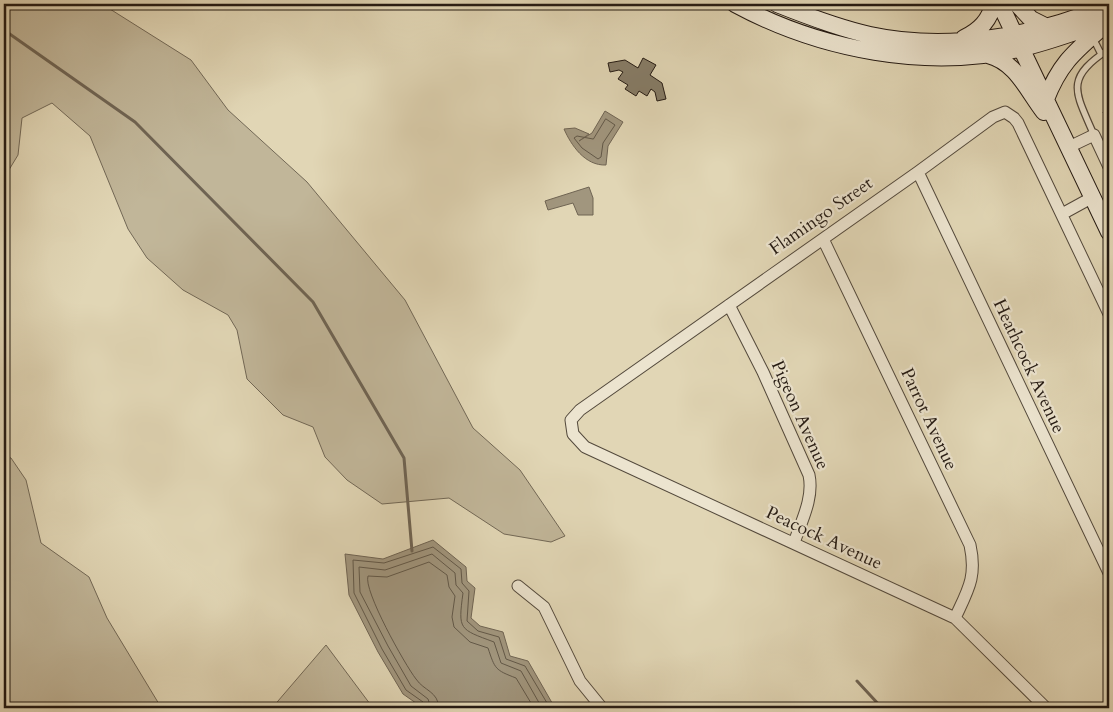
<svg xmlns="http://www.w3.org/2000/svg" width="1113" height="712" viewBox="0 0 1113 712" font-family="Cardo,serif">
<style>
.green{fill:#c1b699;stroke:#726856}
.water{fill:#a1967e;stroke:#6f6453}
.lines{fill:none;stroke-linecap:round;stroke-linejoin:round}
.shore{stroke:#625848;stroke-width:1}
.stream{stroke:#6f6453;stroke-width:3}
.building{fill:#867c67;stroke:#241a13}
.lane-casing{stroke:#53493c;stroke-width:8}
.street-casing{stroke:#53493c;stroke-width:13}
.secondary-casing{stroke:#241a13;stroke-width:18}
.path{stroke:#241a13;stroke-width:2;stroke-dasharray:1 2.5;stroke-linecap:butt}
.lane{stroke:#ece4cf;stroke-width:5.5}
.street{stroke:#ece4cf;stroke-width:11}
.secondary{stroke:#ece4cf;stroke-width:16}
.labels{text-anchor:middle;dominant-baseline:central;stroke-width:4.5;stroke-linejoin:round;paint-order:stroke}
.street-label{font-size:18px;fill:#241a13;stroke:#ece4cf}
</style>
<rect width="100%" height="100%" fill="#e1d6b5"/>
<filter id="stains"><feTurbulence type="fractalNoise" baseFrequency=".004" numOctaves="4"/><feColorMatrix values="0 0 0 0 .2 0 0 0 0 .09 0 0 0 0 .02 0 0 0 .5 -.17"/></filter>
<radialGradient id="worn" r=".72"><stop offset=".6" stop-color="#630" stop-opacity="0"/><stop offset="1" stop-color="#630" stop-opacity=".3"/></radialGradient>
<path class="green" d="M4 4H102L191 60 228 110 307 182 405 300 473 428 520 470 565 536 551 542 504 534 449 498 382 504 347 480 325 457 313 427 283 415 247 379 237 330 228 315 183 290 147 258 128 229 90 136 52 103 22 118 18 155 4 178Z
M4 456 11 458 26 480 41 543 89 577 107 618 159 704 158 708H4Z
M326 645 373 708H272Z"/>
<path class="water" d="M605 111 623 122 608 146 606 165C585 166 571 145 564 129L575 128 589 134 579 141 592 133Z
M589 187 593 198V215H578L573 203 548 210 545 201Z
M433 540 466 567 467 581 475 588 471 618 480 626 503 632 510 656 528 661 555 708H423L403 694 378 652 349 595 345 554 383 559Z"/>
<g class="lines">
<path class="shore" d="M606 119 615 125 603 143 601 157 598 159 582 148 574 138 577 136 593 139Z
M425 708 423 702 406 690 382 649 354 593 353 560 384 563 433 547 461 569 462 583 469 591 467 621 478 631 499 637 506 659 525 666 550 708
M431 708 428 699 411 686 388 646 360 592 359 567 385 570 432 554 455 573 456 585 463 593C458 630 459 629 494 642L501 663 521 671 542 708
M439 708C438 691 424 691 416 679 405 665 363 590 368 576L387 577 429 562 447 575 449 587 455 596 452 617 454 627 470 642 488 648C495 669 495 670 516 678L534 708"/>
<path class="stream" d="M4 30 135 122 313 302 404 458 412 551
M857 681 882 708"/>
</g>
<path class="building" d="M643 58 656 65 650 75 662 83 666 99 657 101 655 92 651 89 647 96 639 91 636 96 625 89 628 85 618 79 623 72 619 70 610 72 608 63 625 60 638 68Z
M1109 109V122L1108 123 1103 112Z"/>
<g class="lines">
<g class="lane-casing">
<path id="lane" d="M1093 38 1101 54
M1094 135C1075 91 1064 79 1109 49"/>
</g>
<g class="street-casing">
<path id="street" d="M1069 147 1094 135 1109 167
M918 172 1109 573
M1062 214 1093 197
M823 239 970 545C977 577 968 590 955 618
M729 305 763 372 809 475C814 498 801 522 794 543
M518 586 544 607 580 681 602 708
M1046 708 955 618 585 447 573 434 571 420 580 410 918 172 993 117 1005 112 1014 118 1018 123 1109 314"/>
</g>
<g class="secondary-casing">
<path id="secondary" d="M735 4C820 50 928 71 1022 48 1052 41 1081 30 1109 20
M777 4C807 16 838 28 870 35 949 52 1037 36 1109 5
M1000 4 1109 232
M1017 4 1031 19 1045 26
M964 38C979 31 990 20 993 4
M988 55C1016 62 1027 90 1044 112
M1046 99C1061 61 1076 51 1106 24"/>
</g>
<path class="path" d="M715 4 724 9"/>
<use href="#lane" class="lane"/>
<use href="#street" class="street"/>
<use href="#secondary" class="secondary"/>
</g>
<g class="labels">
<g class="street-label">
<text transform="translate(821 216) rotate(-35)">Flamingo Street</text>
<text transform="translate(1029 366) rotate(65)">Heathcock Avenue</text>
<text transform="translate(800 415) rotate(66)">Pigeon Avenue</text>
<text transform="translate(929 419) rotate(65)">Parrot Avenue</text>
<text transform="translate(824 538) rotate(25)">Peacock Avenue</text>
</g>
</g>
<rect width="1113" height="712" fill="none" stroke="#e1d6b5" stroke-width="20"/>
<rect x="5" y="5" width="1103" height="702" fill="none" stroke="#241a13" stroke-width="2.5"/>
<rect x="10" y="10" width="1093" height="692" fill="none" stroke="#241a13"/>
<rect width="100%" height="100%" filter="url(#stains)"/>
<rect width="100%" height="100%" fill="url(#worn)"/>
</svg>
